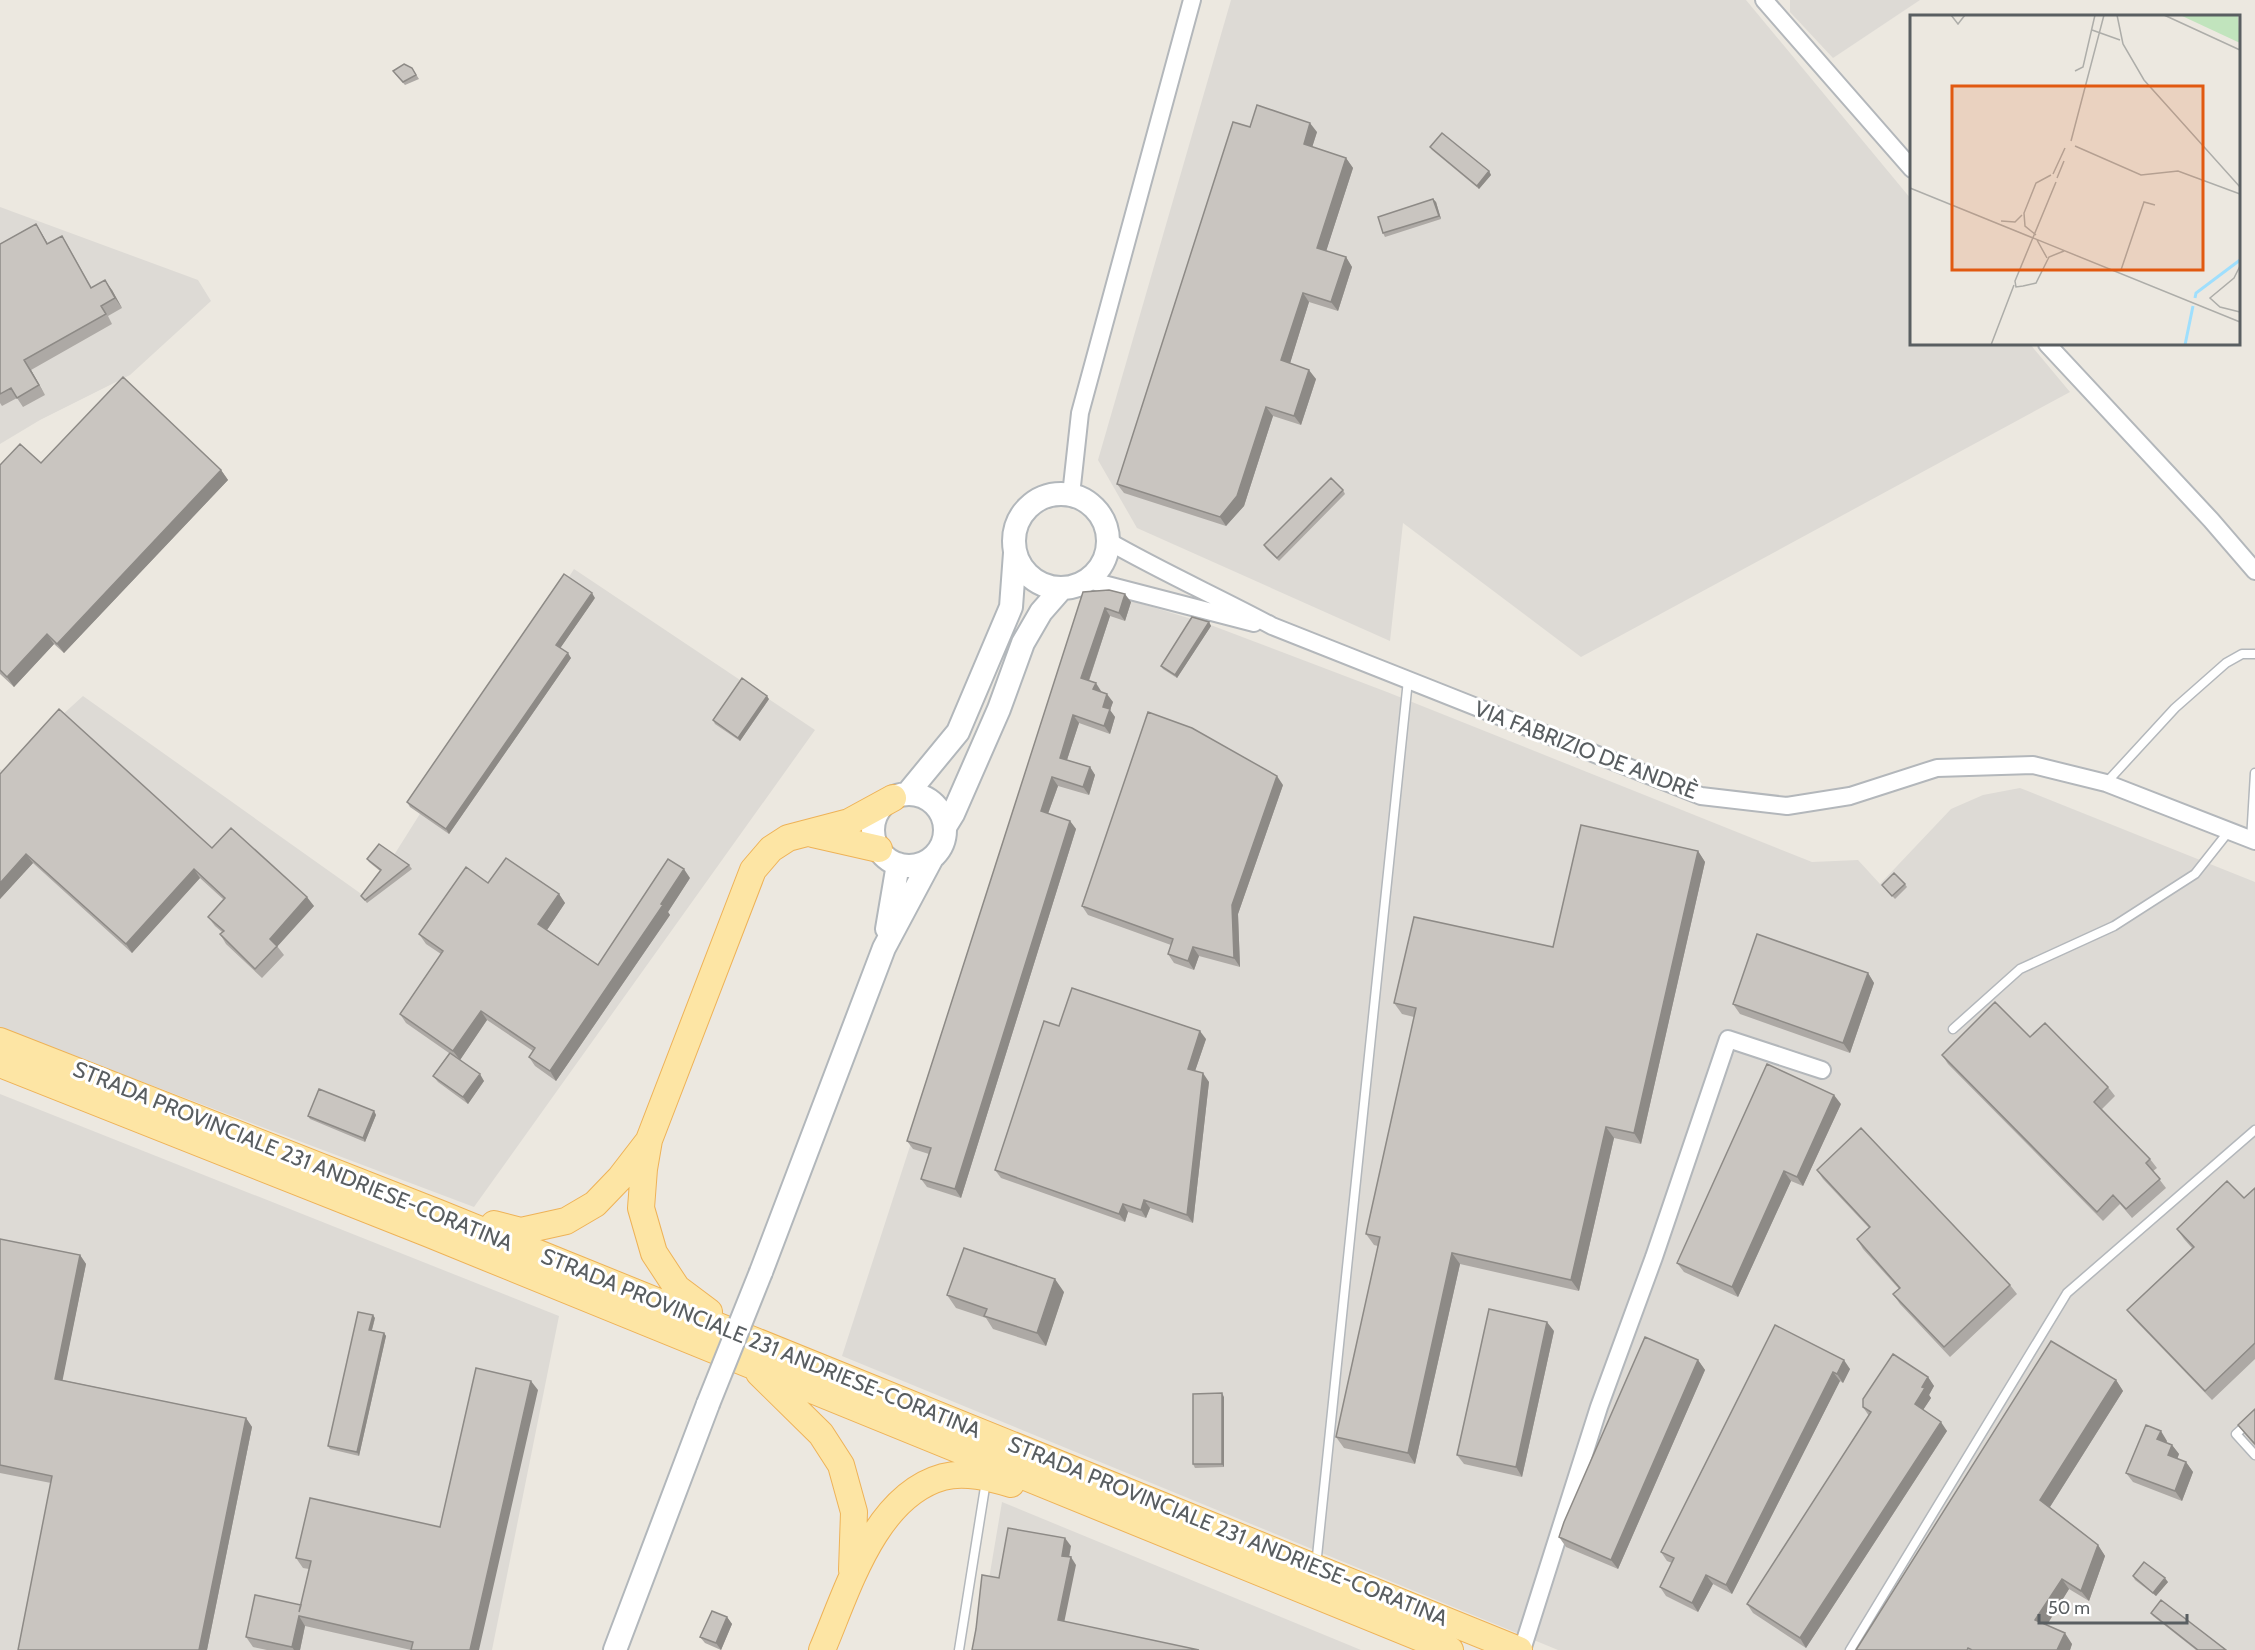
<svg xmlns="http://www.w3.org/2000/svg" width="2255" height="1650" viewBox="0 0 2255 1650" font-family="Cabin,sans-serif">
<style>
.industrial{fill:#dddad5}
.lines{fill:none;stroke-linecap:round;stroke-linejoin:round}
.service-casing{stroke:#b3b7bb;stroke-width:11}
.minor-casing{stroke:#b3b7bb;stroke-width:20}
.secondary-casing{stroke:#b2b7bb;stroke-width:26}
.primary-casing{stroke:#eeb257;stroke-width:28}
.service{stroke:#fff;stroke-width:8}
.minor{stroke:#fff;stroke-width:16}
.secondary{stroke:#fff;stroke-width:22}
.primary{stroke:#fde5a4;stroke-width:26}
.secondary-bridge-casing{stroke:#b2b7bb;stroke-width:26;stroke-linecap:butt}
.secondary-bridge{stroke:#fff;stroke-width:22}
.wall{fill:#ada9a5}
.shaded-wall{fill:#8d8a86}
.building{fill:#c9c5c0;stroke:#8d8a86;stroke-width:1.5}
.labels{text-anchor:middle;dominant-baseline:central;stroke-width:6;stroke-linejoin:round;paint-order:stroke}
.street-label{font-size:22px;fill:#595e61;stroke:#fff}
.inset-river{fill:none;stroke:#9fdffd;stroke-width:3}
.inset-road{fill:none;stroke:#adada9;stroke-width:1.5}
.view{fill:#e15910;fill-opacity:0.15;stroke:#e15910;stroke-width:3}
.inset-edge{fill:none;stroke:#595e61;stroke-width:3}
</style>
<rect width="100%" height="100%" fill="#ece8e0"/>
<path class="industrial" d="M1231 0H1746L1911 199 1912 344H2030L2070 392 1581 657 1403 523 1390 641 1137 528 1098 460Z
M1790 0H1920L1833 58 1790 12Z
M0 207 198 280 211 301 130 375 40 420 0 444Z
M574 569 815 730 474 1207 0 1028V769L2 770 83 696 367 898Z
M1116 596 1208 624 1387 692 1812 862 1858 860 1880 884 1951 809 1983 795 2020 788 2255 882V1650H1558L842 1356 1086 603Z
M0 1094 559 1316 492 1650H0Z
M1002 1502 1361 1650H977Z"/>
<g class="lines">
<g class="service-casing">
<path id="service" d="M2106 783 2175 708 2226 663 2242 654H2255
M2251 840 2255 773
M1953 1029 2020 969 2114 926 2195 874 2229 831
M2255 1417 2236 1434 2255 1455
M1316 1566 1408 680
M959 1650 986 1481
M1850 1650 2067 1293 2255 1130"/>
</g>
<g class="minor-casing">
<path id="minor" d="M1764 0 1912 169
M2047 344 2211 520 2255 571
M1071 495 1080 413 1192 0
M1108 541C1162 572 1218 597 1272 626L1701 796 1787 806 1850 796 1937 768 2033 765 2106 783 2255 841
M1088 580 1254 623
M1522 1650 1599 1407 1654 1257 1728 1039 1822 1070"/>
</g>
<g class="secondary-casing">
<path id="secondary" d="M1014 541a47 47 0 1 1 94 0a47 47 0 1 1-94 0Z
M907 794 958 732 1011 607 1015 553
M873 830a36 36 0 1 1 72 0a36 36 0 1 1-72 0Z
M945 827 953 814 999 709 1023 643 1041 612 1062 588
M887 929 898 864
M761 1272 884 948 932 858
M615 1650 708 1404"/>
</g>
<g class="primary-casing">
<path id="primary" d="M813 834 879 849
M0 1041 439 1213 1519 1650
M0 1064 429 1234 1450 1650
M494 1224 521 1231 566 1221 595 1204 620 1178 647 1143
M709 1312 677 1288 654 1253 641 1208 644 1169 649 1140 753 870 771 849 788 838 849 822 893 798
M759 1373 821 1434 841 1465 854 1512 852 1570
M822 1650C847 1592 874 1496 943 1477 965 1471 990 1478 1011 1484"/>
</g>
<use href="#service" class="service"/>
<use href="#minor" class="minor"/>
<use href="#secondary" class="secondary"/>
<use href="#primary" class="primary"/>
<g class="secondary-bridge-casing">
<path id="secondary-bridge" d="M708 1404 761 1272"/>
</g>
<use href="#secondary-bridge" class="secondary-bridge"/>
</g>
<path class="wall" d="M412 68 419 79 405 85 395 74Z
M1250 127 1317 132 1312 147 1346 158 1353 168 1326 251 1346 257 1352 267 1338 311 1309 302 1290 363 1316 379 1301 425 1273 416 1244 506 1226 526 1124 493 1117 484Z
M1430 147 1489 171 1491 175 1479 189 1432 150Z
M1433 199 1436 202 1441 219 1385 237 1383 233Z
M36 224 48 244 62 236 68 246 92 288 112 290 122 308 108 316 112 324 31 370 45 395 23 407 17 398 2 406 0 403V244Z
M41 463 221 470 228 480 64 653 54 644 14 687 0 674V465Z
M1343 490 1345 494 1279 561 1266 549 1264 545Z
M1083 592 1131 602 1125 621 1110 616 1089 681 1113 702 1110 710 1115 717 1110 734 1079 723 1067 760 1090 767 1095 775 1089 795 1058 786 1048 814 1070 821 1076 829 961 1198 927 1187 921 1179 929 1154 913 1149 907 1141Z
M595 598 560 648 571 658 449 834 410 807 407 802Z
M1209 622 1211 626 1177 678 1163 669 1161 666Z
M769 699 740 741 715 724 713 720Z
M0 774 212 848 314 906 277 946 284 955 262 978 226 944 220 934 222 932 215 926 208 917 224 900 200 878 132 953 33 863 0 899Z
M1283 785 1238 914 1240 967 1199 956 1194 970 1174 963 1168 954 1171 945 1088 915 1082 906Z
M1698 851 1705 862 1641 1144 1614 1138 1579 1291 1460 1264 1415 1464 1344 1448 1336 1437 1378 1246 1374 1245 1366 1234 1414 1017 1402 1014 1394 1003 1553 947Z
M367 859 409 865 412 869 367 903 361 896 380 871 369 862Z
M690 878 668 912 670 915 556 1081 535 1066 529 1057 533 1051 487 1020 460 1060 484 1081 468 1104 438 1082 433 1076 449 1053 406 1023 400 1014 441 954 426 944 419 934 488 883 559 894 565 903 547 930 598 965Z
M1905 884 1907 887 1895 899 1882 885Z
M1868 973 1874 983 1850 1053 1740 1014 1733 1004Z
M1059 1026 1206 1039 1195 1071 1209 1082 1193 1223 1150 1208 1146 1218 1128 1212 1125 1222 1001 1178 995 1170Z
M2030 1037 2108 1087 2115 1096 2102 1109 2150 1159 2157 1168 2153 1171 2166 1188 2132 1218 2120 1204 2103 1221 1948 1064 1942 1055Z
M1841 1104 1803 1186 1791 1181 1738 1297 1684 1272 1677 1263Z
M374 1111 376 1115 365 1142 310 1119 308 1116Z
M1817 1170 2010 1285 2017 1294 1950 1357 1900 1304 1893 1294 1899 1289 1863 1249 1857 1239 1869 1228 1823 1179Z
M2255 1188V1359L2212 1400 2134 1319 2127 1310 2192 1248 2184 1239 2177 1229 2244 1198Z
M0 1239 80 1255 86 1264 62 1380 246 1418 252 1427 207 1650H18L51 1483 0 1473Z
M1064 1292 1046 1346 993 1329 986 1318 956 1308 947 1295Z
M375 1318 372 1330 384 1333 386 1336 359 1456 330 1449 328 1446Z
M1775 1325 1850 1369 1843 1383 1840 1381 1732 1594 1713 1584 1698 1612 1666 1596 1660 1587 1672 1563 1667 1561 1661 1552Z
M1554 1331 1522 1477 1464 1464 1457 1455Z
M1698 1360 1705 1370 1618 1569 1566 1547 1559 1537Z
M1928 1377 1934 1386 1929 1395 1931 1398 1923 1410 1947 1431 1806 1648 1753 1613 1747 1604 1869 1416 1863 1407Z
M2116 1380 2123 1391 2050 1507 2098 1545 2105 1556 2089 1601 2069 1589 2047 1625 2072 1644 2070 1650H1856Z
M538 1390 411 1650 305 1626 300 1650H267L253 1647 246 1637 301 1605 309 1569 303 1568 296 1558 440 1527Z
M1224 1397V1467L1195 1468 1193 1464Z
M2255 1409V1446L2245 1434 2238 1425Z
M2167 1441V1443L2172 1445 2179 1454 2177 1459 2186 1462 2193 1472 2182 1501 2133 1482 2126 1473Z
M2133 1576 2168 1582 2156 1596 2135 1580Z
M2151 1613 2226 1650H2196L2153 1616Z
M727 1617 732 1624 721 1650 705 1643 700 1637Z"/>
<path class="shaded-wall" d="M1310 123 1317 132 1310 154 1304 144Z
M1346 158 1353 168 1324 258 1317 248Z
M1489 171 1491 175 1479 189 1477 186Z
M1433 199 1436 202 1441 219 1439 216Z
M36 224 54 254 47 244Z
M1346 257 1352 267 1338 311 1331 302Z
M105 280 112 290 122 308 115 298Z
M1303 293 1309 302 1288 370 1281 360Z
M24 360 31 370 45 395Z
M1309 370 1316 379 1301 425 1294 416Z
M1266 407 1273 416 1244 506 1226 526 1220 517Z
M221 470 228 480 64 653 57 644Z
M592 593 595 598 559 650 556 645Z
M1125 594 1131 602 1125 621 1119 613Z
M1105 608 1110 616 1087 686 1081 678Z
M1209 622 1211 626 1177 678 1175 675Z
M47 634 54 644 14 687 7 677Z
M568 653 571 658 449 834 446 829Z
M1096 683 1101 691 1099 697 1093 689Z
M1107 694 1113 702 1110 710 1115 717 1110 734 1104 726 1103 707Z
M767 696 769 699 740 741 738 738Z
M1073 715 1079 723 1065 766 1060 758Z
M1090 767 1095 775 1089 795 1083 787Z
M1277 776 1283 785 1238 914 1240 967 1234 958 1232 905Z
M1052 777 1058 786 1046 819 1041 811Z
M1070 821 1076 829 961 1198 955 1189Z
M1698 851 1705 862 1641 1144 1634 1133Z
M26 854 33 863 0 899V883Z
M194 869 200 878 132 953 126 944Z
M684 869 690 878 668 912 670 915 556 1081 550 1071Z
M559 894 565 903 545 933 538 924Z
M307 897 314 906 276 948 270 939Z
M1193 947 1199 956 1194 970 1188 961Z
M1868 973 1874 983 1850 1053 1843 1043Z
M481 1011 487 1020 460 1060 453 1051Z
M1200 1031 1206 1039 1193 1077 1188 1069Z
M1203 1073 1209 1082 1193 1223 1187 1215Z
M480 1074 484 1081 468 1104 463 1097Z
M1834 1095 1841 1104 1803 1186 1797 1177Z
M374 1111 376 1115 365 1142 363 1138Z
M1606 1127 1614 1138 1579 1291 1571 1280Z
M1784 1171 1791 1181 1738 1297 1732 1287Z
M1144 1200 1150 1208 1146 1218 1141 1210Z
M1123 1204 1128 1212 1125 1222 1119 1214Z
M1452 1253 1460 1264 1415 1464 1408 1453Z
M80 1255 86 1264 61 1388 55 1379Z
M1055 1279 1064 1292 1046 1346 1037 1333Z
M373 1315 375 1318 371 1333 369 1330Z
M1547 1322 1554 1331 1522 1477 1516 1467Z
M384 1333 386 1336 359 1456 357 1452Z
M1698 1360 1705 1370 1618 1569 1611 1560Z
M1844 1360 1850 1369 1843 1383 1837 1374Z
M1833 1372 1840 1381 1732 1594 1726 1585Z
M1928 1377 1934 1386 1929 1395 1931 1398 1921 1413 1915 1404 1922 1387Z
M2116 1380 2123 1391 2048 1510 2040 1500Z
M531 1381 538 1390 479 1650H470Z
M1222 1393 1224 1397V1467L1222 1464Z
M246 1418 252 1427 207 1650H199Z
M1941 1422 1947 1431 1806 1648 1800 1638Z
M2161 1431 2167 1441 2164 1449 2157 1439Z
M2172 1445 2179 1454 2175 1465 2168 1455Z
M2186 1462 2193 1472 2182 1501 2175 1491Z
M1065 1538 1071 1546 1068 1564 1062 1556Z
M2098 1545 2105 1556 2089 1601 2081 1591Z
M1071 1557 1076 1565 1063 1628 1058 1620Z
M1706 1575 1713 1584 1698 1612 1692 1603Z
M2165 1578 2168 1582 2156 1596 2153 1593Z
M2062 1579 2069 1589 2043 1631 2035 1620Z
M299 1616 305 1626 300 1650H294L292 1647Z
M727 1617 732 1624 721 1650 716 1643Z
M2065 1633 2072 1644 2070 1650H2057Z"/>
<path class="building" d="M404 64 412 68 416 75 403 82 393 71Z
M1257 105 1310 123 1304 144 1346 158 1317 248 1346 257 1331 302 1303 293 1281 360 1309 370 1294 416 1266 407 1237 496 1220 517 1117 484 1233 122 1250 127Z
M1442 133 1489 171 1477 186 1430 147Z
M1433 199 1439 216 1383 233 1378 217Z
M36 224 47 244 62 236 91 288 105 280 115 298 101 306 106 314 24 360 39 385 17 398 11 388 0 394V244Z
M123 377 221 470 57 644 47 634 7 677 0 670V465L20 444 41 463Z
M1331 478 1343 490 1277 558 1264 545Z
M564 574 592 593 556 645 568 653 446 829 407 802Z
M1109 590 1125 594 1119 613 1105 608 1081 678 1096 683 1093 689 1107 694 1103 707 1110 709 1104 726 1073 715 1060 758 1090 767 1083 787 1052 777 1041 811 1070 821 955 1189 921 1179 931 1148 907 1141 1083 592Z
M1192 617 1209 622 1175 675 1161 666Z
M742 678 767 696 738 738 713 720Z
M59 709 212 848 231 828 307 897 270 939 277 946 255 969 220 934 224 931 208 917 225 898 194 869 126 944 26 854 0 883V774Z
M1148 712 1192 728 1277 776 1232 905 1234 958 1193 947 1188 961 1168 954 1173 939 1082 906Z
M1581 825 1698 851 1634 1133 1606 1127 1571 1280 1452 1253 1408 1453 1336 1437 1380 1237 1366 1234 1416 1008 1394 1003 1414 917 1553 947Z
M379 844 409 865 365 900 361 896 381 870 367 859Z
M506 858 559 894 538 924 598 965 668 859 684 869 661 904 663 905 550 1071 529 1057 535 1048 481 1011 453 1051 400 1014 443 951 419 934 466 867 488 883Z
M1894 873 1905 884 1892 896 1882 885Z
M1757 934 1868 973 1843 1043 1733 1004Z
M1072 988 1200 1031 1188 1069 1203 1073 1187 1215 1144 1200 1141 1210 1123 1204 1119 1214 995 1170 1044 1021 1059 1026Z
M1995 1002 2030 1037 2045 1023 2108 1087 2094 1102 2150 1159 2146 1163 2160 1179 2126 1209 2113 1195 2097 1212 1942 1055Z
M450 1053 480 1074 463 1097 433 1076Z
M1767 1064 1834 1095 1797 1177 1784 1171 1732 1287 1677 1263Z
M319 1089 374 1111 363 1138 308 1116Z
M1861 1128 2010 1285 1944 1347 1893 1294 1900 1288 1857 1239 1870 1227 1817 1170Z
M2227 1181 2244 1198 2255 1188V1343L2205 1391 2127 1310 2194 1247 2177 1229Z
M0 1239 80 1255 55 1379 246 1418 199 1650H18L52 1476 0 1465Z
M964 1248 1055 1279 1037 1333 984 1316 987 1309 947 1295Z
M1489 1309 1547 1322 1516 1467 1457 1455Z
M358 1312 373 1315 369 1330 384 1333 357 1452 328 1446Z
M1775 1325 1844 1360 1837 1374 1833 1372 1726 1585 1706 1575 1692 1603 1660 1587 1674 1558 1661 1552Z
M1645 1337 1698 1360 1611 1560 1559 1537 1564 1522Z
M2051 1341 2116 1380 2040 1500 2098 1545 2081 1591 2062 1579 2035 1620 2065 1633 2057 1650H1972L1968 1648 1967 1650H1856Z
M1893 1354 1928 1377 1922 1387 1925 1388 1915 1404 1941 1422 1800 1638 1747 1604 1871 1412 1863 1407V1399Z
M476 1368 531 1381 470 1650H411L413 1642 299 1616 292 1647 246 1637 255 1595 301 1605 299 1612 311 1561 296 1558 310 1498 440 1527Z
M1222 1393V1464H1193V1394Z
M2255 1409V1444L2238 1425Z
M2146 1425 2161 1431 2157 1439 2172 1445 2168 1455 2186 1462 2175 1491 2126 1473Z
M1008 1528 1065 1538 1062 1556 1071 1557 1058 1620 1199 1650H972L976 1629 982 1575 999 1578Z
M2144 1562 2165 1578 2153 1593 2133 1576Z
M2161 1600 2226 1650H2198L2151 1613Z
M712 1611 727 1617 716 1643 700 1637Z"/>
<g class="labels">
<g class="street-label">
<text transform="translate(1586 750) rotate(21)">VIA FABRIZIO DE ANDRÈ</text>
<text transform="translate(293 1156) rotate(22)">STRADA PROVINCIALE 231 ANDRIESE-CORATINA</text>
<text transform="translate(761 1343) rotate(22)">STRADA PROVINCIALE 231 ANDRIESE-CORATINA</text>
<text transform="translate(1228 1531) rotate(22)">STRADA PROVINCIALE 231 ANDRIESE-CORATINA</text>
</g>
</g>
<g transform="translate(1910 15)">
<rect width="330" height="330" fill="#ece8e0"/>
<path d="M270 0H328L330 28Z" fill="#c1e4bd"/>
<path class="inset-river" d="M285 283 286 278 330 245M275 330 283 291"/>
<path class="inset-road" d="M41 0 48 9 55 0M207 0 213 29 234 65 330 172M254 0 330 35M182 15 210 25M165 56 173 52 185 0M161 126 194 0M165 131 231 160 268 156 330 179M143 159 155 133M147 163 154 146M0 173 330 307M91 206 105 207 112 200M126 220 115 211 114 198 126 168 141 160M127 225 137 243M330 251 324 263 300 283 310 292 330 297M211 255 234 187 245 190M113 271 106 272 105 266 146 167M113 271 126 268 139 242 154 236M81 330 104 270"/>
<path class="view" d="M42 71H293V255H42Z"/>
<rect width="330" height="330" class="inset-edge"/>
</g>
<path d="M2039 1614v9h148v-9" fill="none" stroke="#595e61" stroke-width="3"/>
<text x="2048" y="1614" font-size="18" fill="#595e61" stroke="#ffffff" stroke-width="4.5" paint-order="stroke">50 m</text>
</svg>
